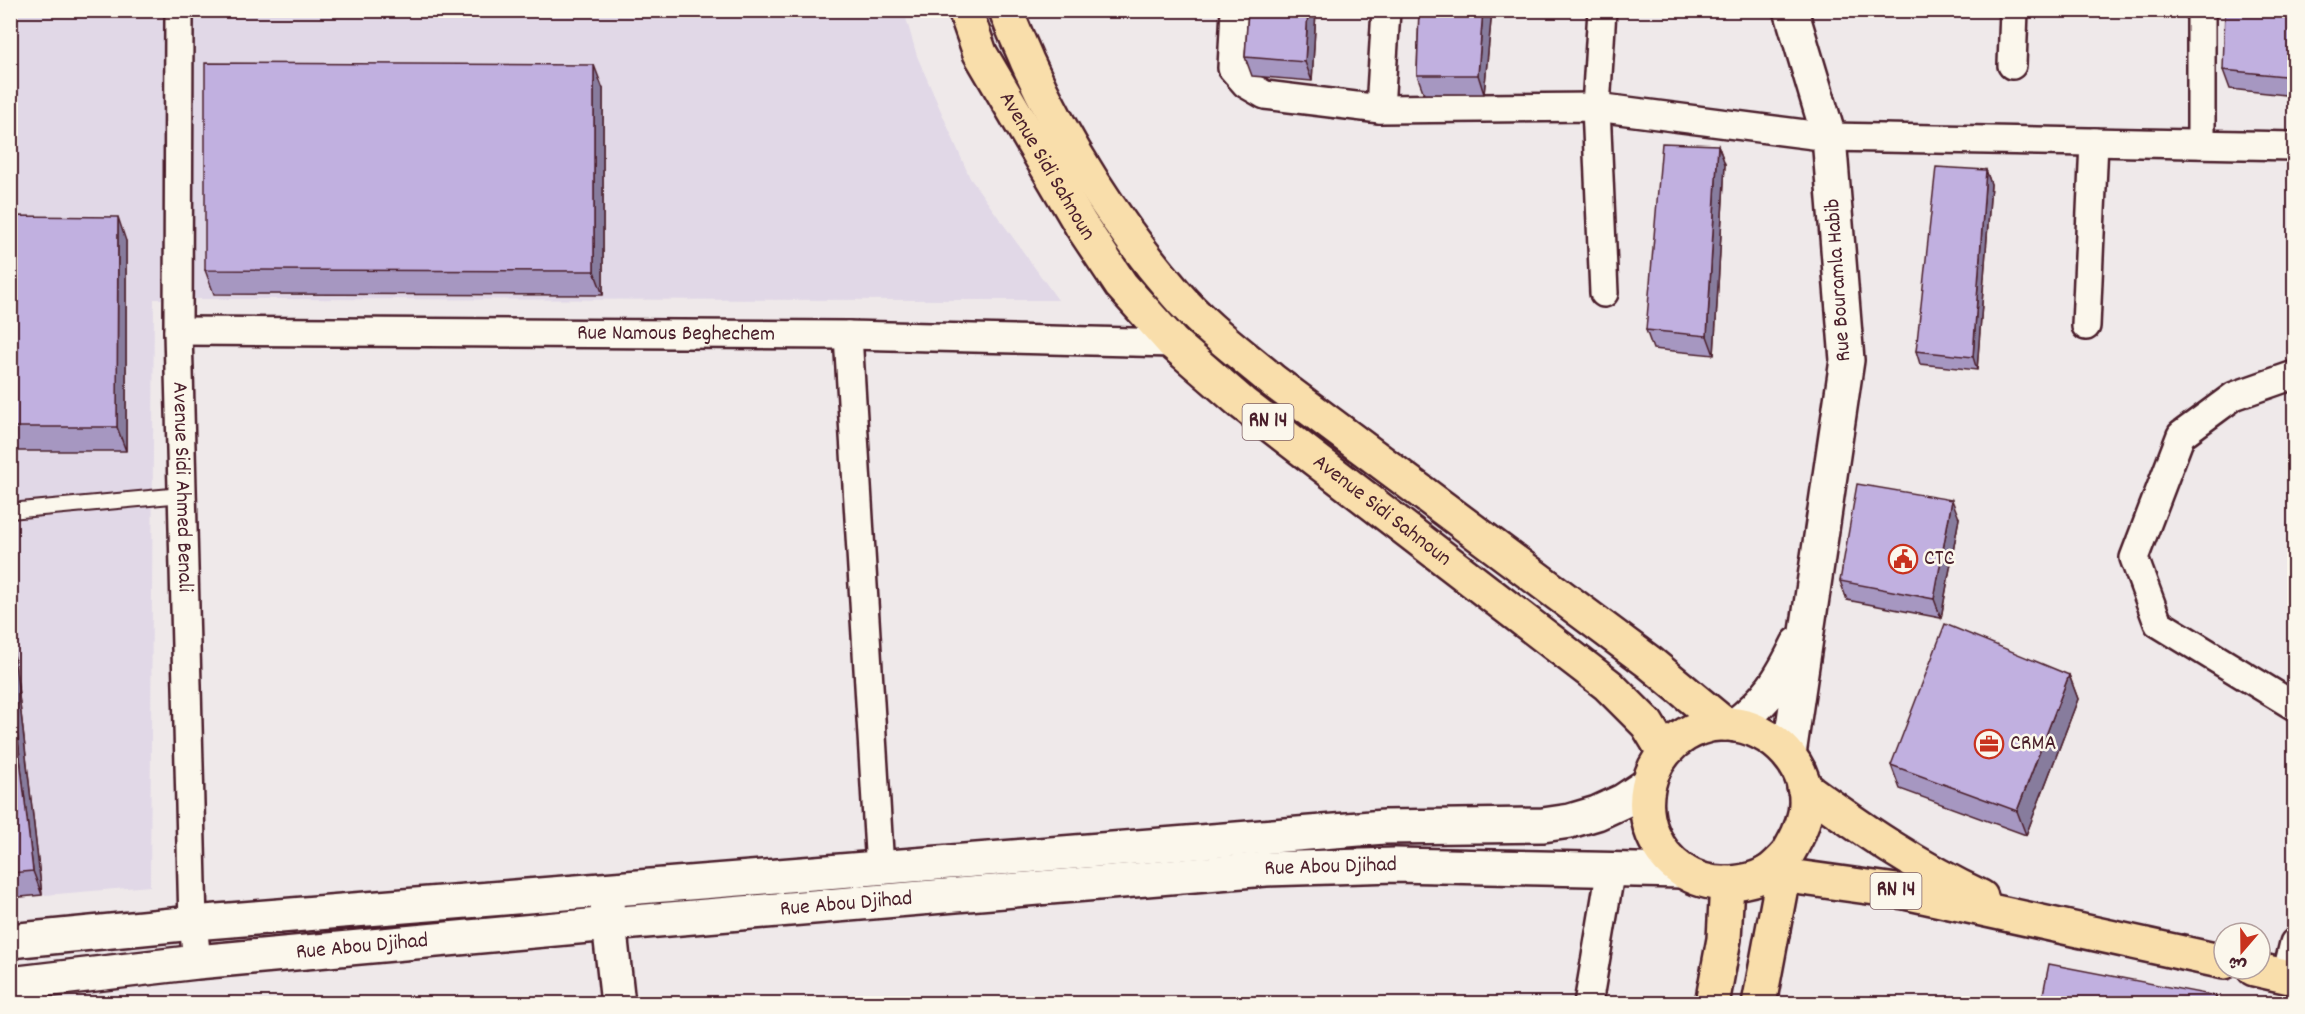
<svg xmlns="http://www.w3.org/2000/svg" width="2305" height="1014" viewBox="0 0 2305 1014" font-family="Dekko,'Playpen Sans Arabic',sans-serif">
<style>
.built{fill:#e1d8e7}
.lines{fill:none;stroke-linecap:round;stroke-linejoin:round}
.service-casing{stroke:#4a1f2b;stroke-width:18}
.minor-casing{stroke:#4a1f2b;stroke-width:32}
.tertiary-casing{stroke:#4a1f2b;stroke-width:38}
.secondary-casing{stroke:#4a1f2b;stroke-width:38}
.primary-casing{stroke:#4a1f2b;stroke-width:38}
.service{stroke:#fbf7ec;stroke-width:14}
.minor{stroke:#fbf7ec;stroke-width:27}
.tertiary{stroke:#fbf7ec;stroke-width:33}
.secondary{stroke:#fbf7ec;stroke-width:33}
.primary{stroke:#f9deab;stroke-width:33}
.wall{fill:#a697c1;stroke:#4a1f2b;stroke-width:1.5}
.shaded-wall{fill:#877b9d;stroke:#4a1f2b;stroke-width:1.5}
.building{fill:#c1b0e0;stroke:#4a1f2b;stroke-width:1.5}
.labels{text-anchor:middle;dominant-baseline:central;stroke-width:5;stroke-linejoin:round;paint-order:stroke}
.shield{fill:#fbf7ec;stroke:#7f6065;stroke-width:1.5}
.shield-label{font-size:21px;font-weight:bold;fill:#4a1f2b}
.street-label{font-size:22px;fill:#4a1f2b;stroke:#fbf7ec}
.poi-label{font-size:22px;fill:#4a1f2b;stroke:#fbf7ec;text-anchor:start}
</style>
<rect width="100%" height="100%" fill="#efe9ea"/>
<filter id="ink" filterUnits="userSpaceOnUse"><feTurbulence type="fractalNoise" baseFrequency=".0167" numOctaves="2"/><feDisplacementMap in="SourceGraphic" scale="12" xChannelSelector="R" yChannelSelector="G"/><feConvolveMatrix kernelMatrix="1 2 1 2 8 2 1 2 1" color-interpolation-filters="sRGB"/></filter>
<g filter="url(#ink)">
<path class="built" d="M11 11H904L917 56 970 178 1058 300 154 299 150 886 11 898Z"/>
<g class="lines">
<g class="service-casing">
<path id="service" d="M10 511 182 495"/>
</g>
<g class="minor-casing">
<g id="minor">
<path id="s1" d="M179 10 178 331 193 923 197 962"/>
<path d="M1235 10 1232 68 1246 84 1265 95 1380 109 1596 107 1829 137 2294 146"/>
<path d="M1602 10 1596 107 1604 293"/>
<path d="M2201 10V144"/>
<path d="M2012 65 2014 10"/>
<path d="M1380 109 1386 10"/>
<path d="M2086 326 2094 142"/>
<path id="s2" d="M178 331 848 335 1173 343"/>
<path d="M848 335 880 869"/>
<path d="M2294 375 2234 396 2181 435 2134 558 2158 623 2294 706"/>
<path d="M2286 976 2294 943"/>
<path d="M30 982 35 1004"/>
<path d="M1588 1004 1611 868"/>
</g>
</g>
<g class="tertiary-casing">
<path id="tertiary" d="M1736 725C1769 698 1780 681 1798 644
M1789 754 1847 360 1829 137 1791 10
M606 895 618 1004"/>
</g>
<g class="secondary-casing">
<g id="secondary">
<path d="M10 941 193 923 1384 827 1543 825 1570 821 1597 813 1623 801 1647 785"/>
<path id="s3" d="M10 984 197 962 610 924 1266 869 1395 865 1683 871"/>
</g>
</g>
<g class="primary-casing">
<g id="primary">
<path id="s4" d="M965 10 980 53 1081 225 1121 285 1173 343 1242 403 1608 685 1647 724 1664 752"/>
<path d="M1006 10C1012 28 1020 44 1027 61 1063 141 1117 226 1175 293 1203 326 1240 353 1273 381L1649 662 1724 724"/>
<path d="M1804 787C1860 828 1918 868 1981 897"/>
<path d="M1767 873 1904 892 2224 962"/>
<path d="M2254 969 2294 978"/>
<path d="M1712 1004 1724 939 1727 883"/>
<path d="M1759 1004 1787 855C1795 841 1802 829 1805 813 1813 767 1772 727 1729 724 1709 722 1689 730 1674 743 1617 793 1655 889 1732 883 1743 882 1757 879 1767 873 1774 869 1781 861 1787 855"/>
</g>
</g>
<use href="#service" class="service"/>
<use href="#minor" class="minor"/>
<use href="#tertiary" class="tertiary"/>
<use href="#secondary" class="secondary"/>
<use href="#primary" class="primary"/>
</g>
<path class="wall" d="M1248 10H1316L1312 81 1252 76 1245 57Z
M1419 10H1492L1484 94H1424L1417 75Z
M2295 10V96L2230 89 2223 70Z
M603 89V295L214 294 205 270Z
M1718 145 1725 164 1714 355 1653 349 1646 330Z
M1986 170 1991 184 1977 370 1920 364 1916 351Z
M10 216 126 241V451H10Z
M1959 518 1941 618 1847 600 1840 581Z
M10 618 42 895 10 898Z
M2069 675 2078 699 2026 835 1900 789 1891 765Z"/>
<path class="shaded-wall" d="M1308 10H1316L1312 81 1305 62Z
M1483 10H1492L1484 94 1478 75Z
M594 65 603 89V295L594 271Z
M1718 145 1725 164 1714 355 1707 336Z
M1986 170 1991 184 1977 370 1973 357Z
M118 217 126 241V451L117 427Z
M1952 500 1959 518 1941 618 1934 599Z
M10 618 42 895 33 871 10 671Z
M2069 675 2078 699 2026 835 2017 811Z
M2216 996 2218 1004H2214Z"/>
<path class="building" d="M1248 10H1308L1305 62 1245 57Z
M1419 10H1483L1478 75H1417Z
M2225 10H2295V77L2223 70Z
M205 63 594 65V271L205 270Z
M1662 143 1718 145 1707 336 1646 330Z
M1936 167 1986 170 1973 357 1916 351Z
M10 216 118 217 117 427H10Z
M1857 484 1952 500 1934 599 1840 581Z
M1945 624 2069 675 2017 811 1891 765Z
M10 671 33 871 10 873Z
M2049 964 2216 996 2214 1004H2041Z"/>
</g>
<defs>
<g id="civic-ring" transform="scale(1.5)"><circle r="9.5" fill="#fbf7ec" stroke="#c8321e" stroke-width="1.5"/><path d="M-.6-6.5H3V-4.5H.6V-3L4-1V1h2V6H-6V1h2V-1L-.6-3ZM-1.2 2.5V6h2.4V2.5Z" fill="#c8321e"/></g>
<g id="office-ring" transform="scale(1.5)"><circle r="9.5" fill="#fbf7ec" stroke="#c8321e" stroke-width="1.5"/><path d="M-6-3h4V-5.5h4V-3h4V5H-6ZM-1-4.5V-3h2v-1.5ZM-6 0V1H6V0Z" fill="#c8321e"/></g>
</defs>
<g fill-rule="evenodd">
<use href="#civic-ring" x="1903" y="559"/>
<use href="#office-ring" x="1989" y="744"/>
</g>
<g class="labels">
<g class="shield">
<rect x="1242.5" y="404" width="51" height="36" rx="4.5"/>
<rect x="1870.5" y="873" width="51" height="36" rx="4.5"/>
</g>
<g class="shield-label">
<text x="1268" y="422">RN 14</text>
<text x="1896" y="891">RN 14</text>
</g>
<g class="street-label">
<text stroke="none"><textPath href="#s4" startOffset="177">Avenue Sidi Sahnoun</textPath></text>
<text transform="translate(1839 280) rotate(-94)">Rue Bouramla Habib</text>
<text stroke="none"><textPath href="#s2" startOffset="498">Rue Namous Beghechem</textPath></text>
<text stroke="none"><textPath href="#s1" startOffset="477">Avenue Sidi Ahmed Benali</textPath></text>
<text stroke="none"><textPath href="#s4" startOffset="663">Avenue Sidi Sahnoun</textPath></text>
<text stroke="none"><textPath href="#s3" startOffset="1326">Rue Abou Djihad</textPath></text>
<text stroke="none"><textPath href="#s3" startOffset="840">Rue Abou Djihad</textPath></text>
<text stroke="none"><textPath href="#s3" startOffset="354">Rue Abou Djihad</textPath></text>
</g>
<g class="poi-label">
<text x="1924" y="559">CTC</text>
<text x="2010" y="744">CRMA</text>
</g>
</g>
<rect width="2305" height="1014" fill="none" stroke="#fbf7ec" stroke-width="36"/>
<rect x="18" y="18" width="2269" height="978" fill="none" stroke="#4a1f2b" stroke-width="2" filter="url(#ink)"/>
<g transform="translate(2242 951) rotate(200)"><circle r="28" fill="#fbf7ec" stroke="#b4a19f" stroke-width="1.5"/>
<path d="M0-4.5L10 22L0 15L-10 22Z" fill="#c8321e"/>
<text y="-9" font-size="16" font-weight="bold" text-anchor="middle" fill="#4a1f2b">ش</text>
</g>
</svg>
